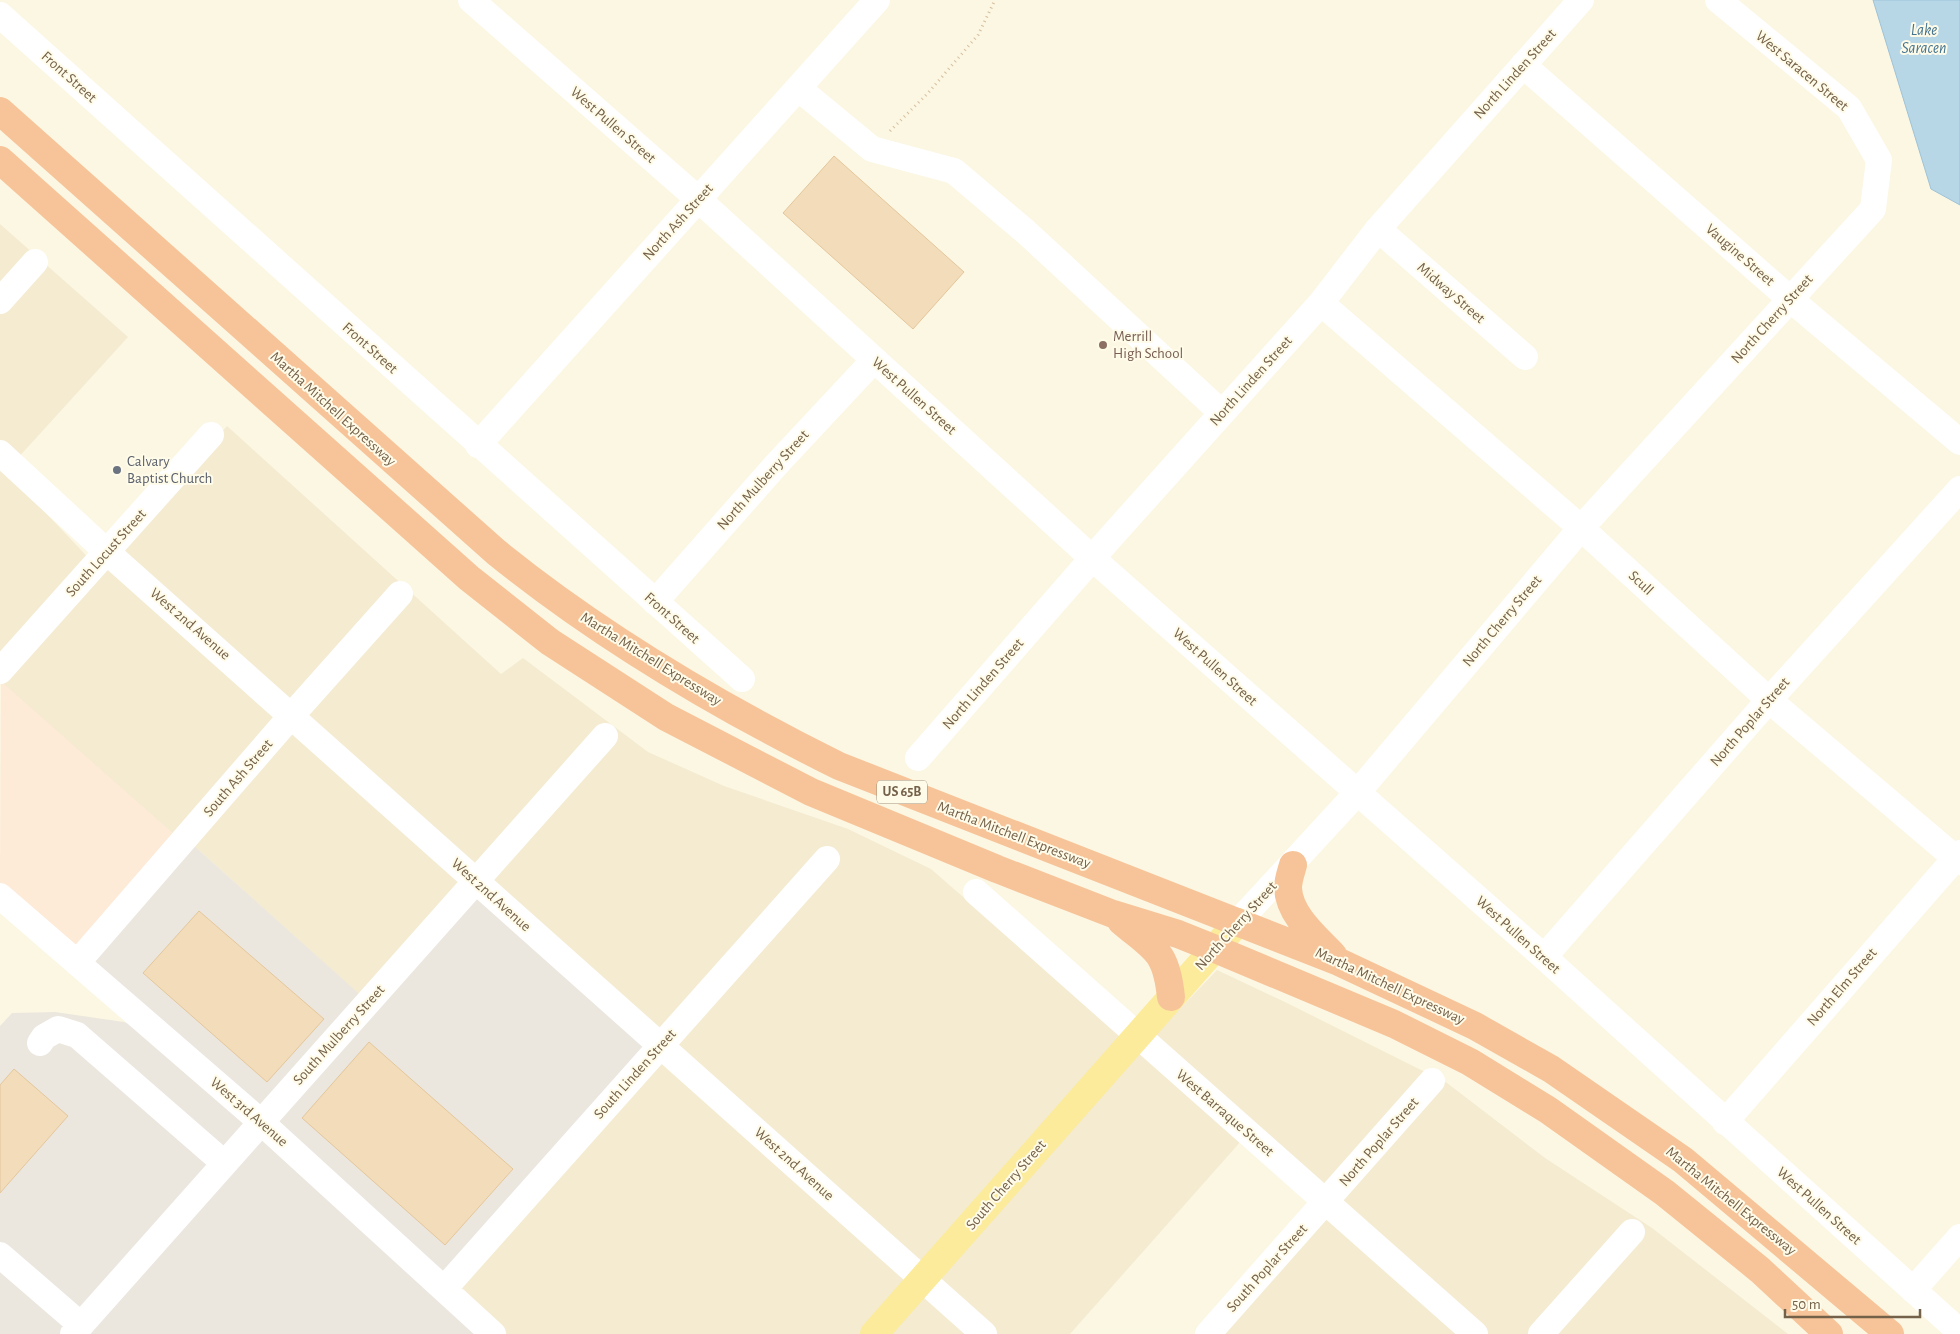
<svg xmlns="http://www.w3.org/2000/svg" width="1960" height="1334" viewBox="0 0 1960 1334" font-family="'Alegreya Sans',sans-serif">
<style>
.residential{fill:#f4ebd1}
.commercial{fill:#fdead7}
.industrial{fill:#ebe7de}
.water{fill:#b7d6e6;stroke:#9ec3d7}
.building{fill:#f2dcba;stroke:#e4c69b}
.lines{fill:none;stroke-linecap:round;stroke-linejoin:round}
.path{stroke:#d6bf9e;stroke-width:3;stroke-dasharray:1 4;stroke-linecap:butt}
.minor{stroke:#fff;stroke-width:26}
.major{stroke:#fbeb9b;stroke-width:28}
.highway{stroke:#f7c499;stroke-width:28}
.education-dot{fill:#8d6e63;stroke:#fffbe9;stroke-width:2}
.worship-dot{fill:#6b7280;stroke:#fffbe9;stroke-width:2}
.labels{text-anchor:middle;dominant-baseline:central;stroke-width:4;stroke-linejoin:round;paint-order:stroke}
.shield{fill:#fffbe9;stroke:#9e8f79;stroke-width:1}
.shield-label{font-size:14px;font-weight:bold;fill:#746149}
.street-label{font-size:15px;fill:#746149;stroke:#fffbe9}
.education-label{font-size:15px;fill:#785e54;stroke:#fffbe9;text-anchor:start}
.worship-label{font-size:15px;fill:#5b616d;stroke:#fffbe9;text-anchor:start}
.water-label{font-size:16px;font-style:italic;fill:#45748f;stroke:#fffbe9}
</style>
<rect width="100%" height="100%" fill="#fcf7e3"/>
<path class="residential" d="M0 224 128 337 6 471 100 570 227 426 501 674 523 658 648 752 724 786 848 829 931 869 1242 1140 1070 1334H507L456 1289 361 996 192 844 178 838 0 681Z
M1217 970 1287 1003 1447 1083 1545 1158 1652 1228 1788 1334H1221L1339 1201 1153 1037Z"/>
<path class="commercial" d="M1 681 178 838 83 947 54 936 0 887Z"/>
<path class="industrial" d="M192 844 375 1008 479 897 649 1046 442 1276 480 1334H0V1026L12 1013 55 1012 124 1022 176 1041 87 963Z"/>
<path class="water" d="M1873 0H1960V205L1931 189Z"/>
<path class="building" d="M834 156 964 272 913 329 783 213Z
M199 911 324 1019 267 1082 143 973Z
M369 1042 513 1169 445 1245 302 1118Z
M14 1069 68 1116 0 1193V1085Z"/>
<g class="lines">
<path class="path" d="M890 131 928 93 978 35 995 0"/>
<path class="minor" d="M471 0 698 199 1092 558 1544 957 1960 1332
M0 15 742 679
M1523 65 1790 299 1960 442
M798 88 872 149 954 171 1026 232 1222 413
M1378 229 1525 357
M0 301 35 262
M1321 303 1581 528 1769 700 1960 862
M478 445 877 0
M0 453 107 552 984 1334
M655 602 776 465 874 360
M0 671 211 435
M918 758 1110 538 1321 303 1378 229 1581 0
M976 892 1475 1334
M0 896 261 1122 493 1334
M1238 922 1357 793 1581 528 1873 209 1879 160 1849 108 1718 0
M1544 957 1769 700 1960 489
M77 963 292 715 400 594
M40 1043 44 1037 58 1029 77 1035 224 1163
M1725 1122 1960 853
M0 1255 81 1325
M444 1289 827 859
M1913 1290 1960 1237
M73 1334 605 736
M1208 1334 1432 1081
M1541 1334 1632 1232"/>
<path class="major" d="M874 1334 1238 922"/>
<path class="highway" d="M0 111 496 552C601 637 718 706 839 766L1339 962 1475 1026 1551 1069 1683 1160 1890 1334
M0 160 469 578 550 642 666 717 811 792 997 869 1113 914 1178 934 1213 948 1394 1024 1470 1062 1548 1110 1665 1193 1760 1270 1829 1334
M1293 865C1291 872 1288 880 1288 888 1289 915 1316 937 1333 955
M1121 921C1155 950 1166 950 1171 997"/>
</g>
<circle class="education-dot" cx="1103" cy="345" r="5"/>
<circle class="worship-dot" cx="117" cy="470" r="5"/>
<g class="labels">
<rect class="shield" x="877" y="780.5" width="50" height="23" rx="4"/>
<g class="shield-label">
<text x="902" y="792">US 65B</text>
</g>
<g class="street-label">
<text transform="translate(1802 71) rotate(40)">West Saracen Street</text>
<text transform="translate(1515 74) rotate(-48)">North Linden Street</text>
<text transform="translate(69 77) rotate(42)">Front Street</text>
<text transform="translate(613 125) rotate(41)">West Pullen Street</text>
<text transform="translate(678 222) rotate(-48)">North Ash Street</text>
<text transform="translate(1740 255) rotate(41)">Vaugine Street</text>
<text transform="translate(1451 293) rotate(41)">Midway Street</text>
<text transform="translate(1772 319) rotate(-48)">North Cherry Street</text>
<text transform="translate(370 348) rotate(42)">Front Street</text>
<text transform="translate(1251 381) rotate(-48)">North Linden Street</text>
<text transform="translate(914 396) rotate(42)">West Pullen Street</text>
<text transform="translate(333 409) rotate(42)">Martha Mitchell Expressway</text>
<text transform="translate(763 480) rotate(-48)">North Mulberry Street</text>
<text transform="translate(106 553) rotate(-48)">South Locust Street</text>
<text transform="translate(1641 583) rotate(43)">Scull</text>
<text transform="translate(672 618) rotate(42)">Front Street</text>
<text transform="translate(1502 621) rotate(-50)">North Cherry Street</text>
<text transform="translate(190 624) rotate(41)">West 2nd Avenue</text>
<text transform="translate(651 659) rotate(32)">Martha Mitchell Expressway</text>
<text transform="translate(1215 667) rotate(42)">West Pullen Street</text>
<text transform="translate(983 684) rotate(-49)">North Linden Street</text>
<text transform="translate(1750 722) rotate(-49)">North Poplar Street</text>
<text transform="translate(238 778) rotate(-49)">South Ash Street</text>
<text transform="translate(1014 835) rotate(21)">Martha Mitchell Expressway</text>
<text transform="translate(491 895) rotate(42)">West 2nd Avenue</text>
<text transform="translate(1236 926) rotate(-48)">North Cherry Street</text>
<text transform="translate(1518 935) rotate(42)">West Pullen Street</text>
<text transform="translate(1390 986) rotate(25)">Martha Mitchell Expressway</text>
<text transform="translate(1842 987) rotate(-49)">North Elm Street</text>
<text transform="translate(339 1035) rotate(-48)">South Mulberry Street</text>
<text transform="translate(635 1074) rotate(-48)">South Linden Street</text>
<text transform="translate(249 1112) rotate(41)">West 3rd Avenue</text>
<text transform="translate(1225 1113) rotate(41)">West Barraque Street</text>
<text transform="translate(1379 1142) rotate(-49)">North Poplar Street</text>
<text transform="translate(794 1164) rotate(42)">West 2nd Avenue</text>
<text transform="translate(1006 1185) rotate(-49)">South Cherry Street</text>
<text transform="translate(1731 1201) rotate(39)">Martha Mitchell Expressway</text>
<text transform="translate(1819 1206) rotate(42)">West Pullen Street</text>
<text transform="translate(1267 1268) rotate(-48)">South Poplar Street</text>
</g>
<g class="education-label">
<text x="1113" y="336">Merrill<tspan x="1113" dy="17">High School</tspan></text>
</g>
<g class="worship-label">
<text x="127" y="461">Calvary<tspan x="127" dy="17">Baptist Church</tspan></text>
</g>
<g class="water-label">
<text x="1924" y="30">Lake<tspan x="1924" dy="18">Saracen</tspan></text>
</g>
</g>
<path d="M1785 1309v8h135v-8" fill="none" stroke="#746149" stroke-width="2.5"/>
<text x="1792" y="1309" font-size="15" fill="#746149" stroke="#fffbe9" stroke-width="4" paint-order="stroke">50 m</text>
</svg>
